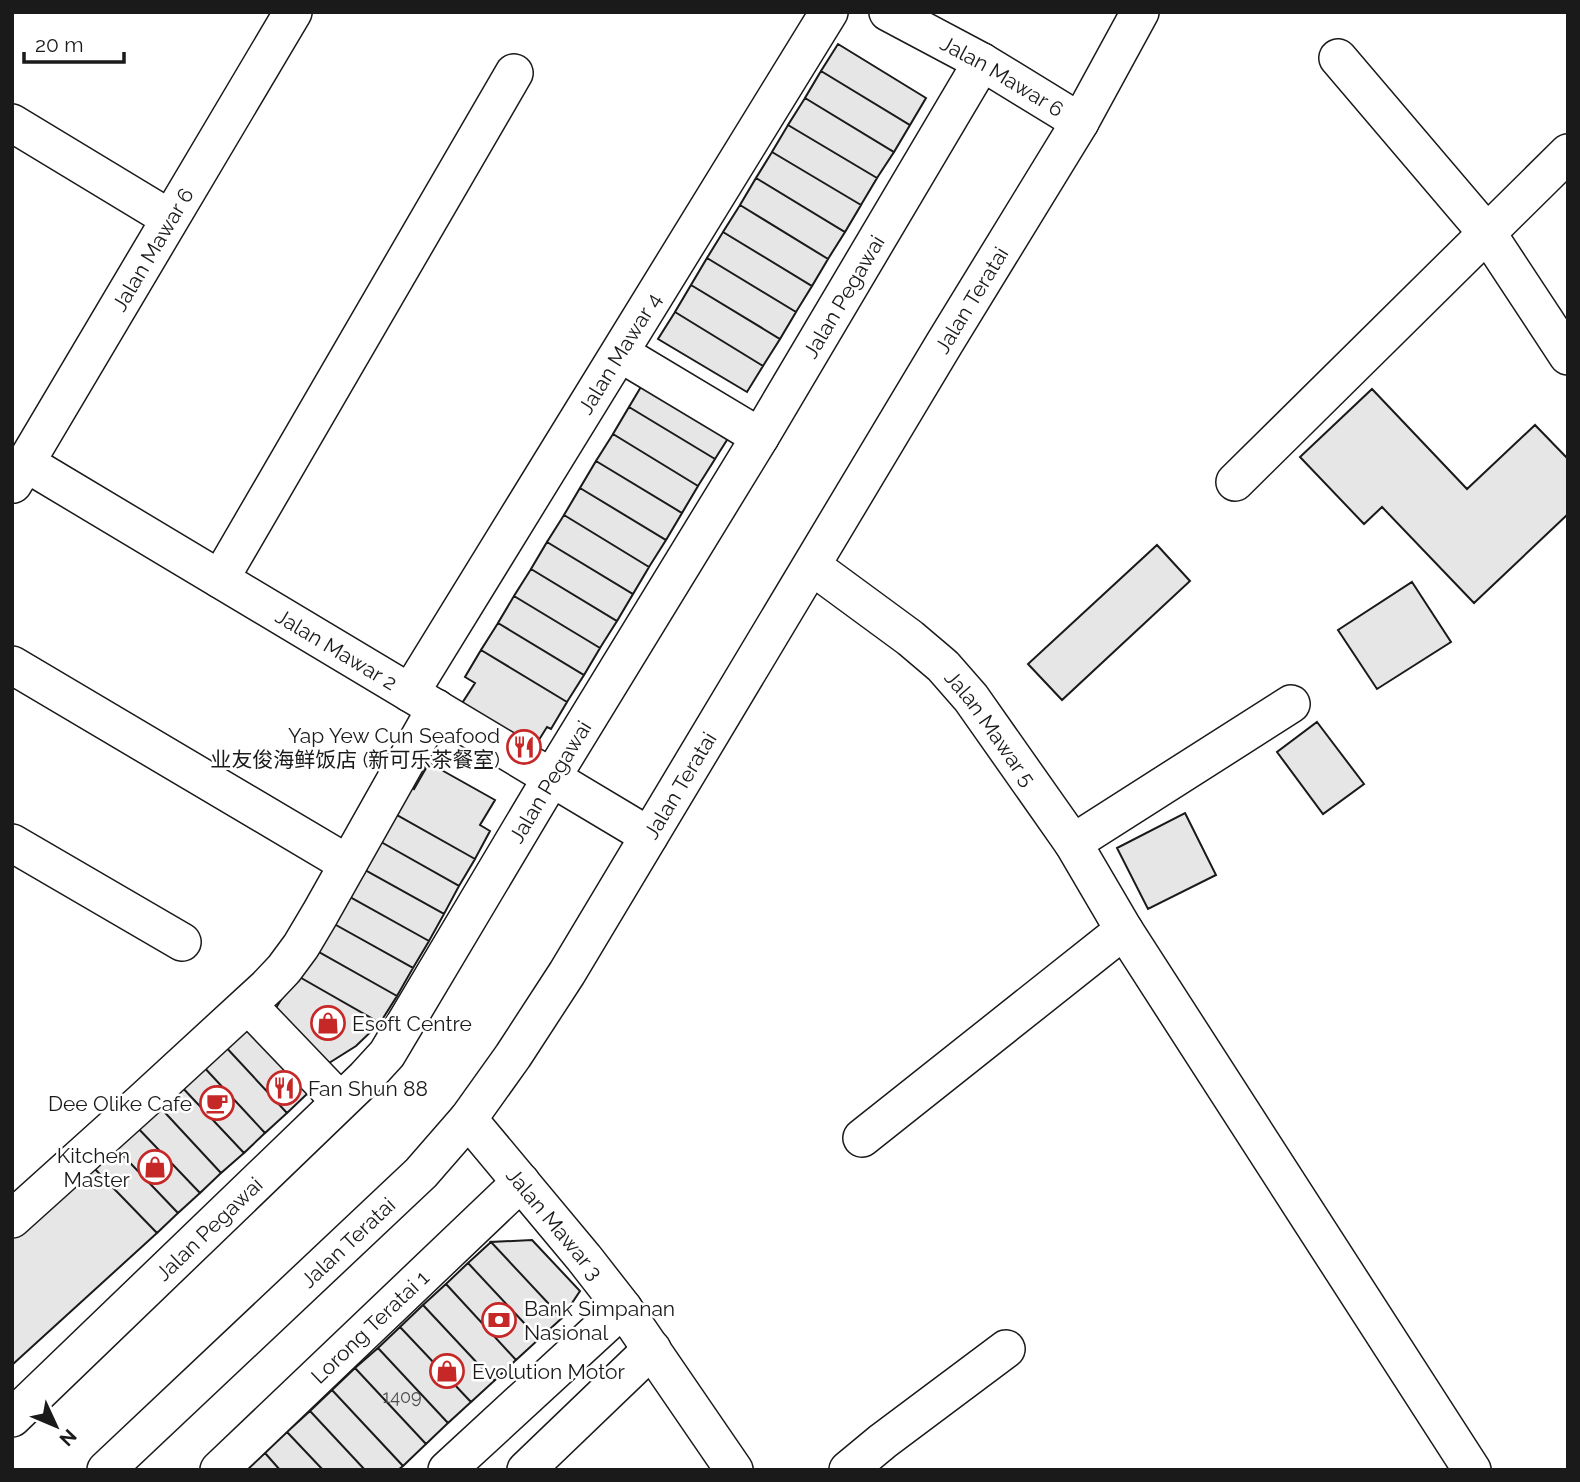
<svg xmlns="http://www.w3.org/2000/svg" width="1580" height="1482" viewBox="0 0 1580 1482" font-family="Raleway,'Noto Sans SC',sans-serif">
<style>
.building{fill:#e6e6e6;stroke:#1a1a1a;stroke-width:2}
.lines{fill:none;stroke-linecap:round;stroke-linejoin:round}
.minor-casing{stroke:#1a1a1a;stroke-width:40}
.minor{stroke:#fff;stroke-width:37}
.labels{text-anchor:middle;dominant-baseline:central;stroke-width:5;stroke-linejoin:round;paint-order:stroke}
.number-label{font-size:18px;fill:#4d4d4d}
.street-label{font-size:21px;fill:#1a1a1a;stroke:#fff}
.poi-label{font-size:21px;fill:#1a1a1a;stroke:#fff;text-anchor:start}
</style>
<rect width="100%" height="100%" fill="#fff"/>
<path class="building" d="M838 44 926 98 910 125 821 71Z
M821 71 910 125 894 152 805 98Z
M805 98 894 152 877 178 788 125Z
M788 125 877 178 861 205 772 152Z
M772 152 861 205 845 232 756 178Z
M756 178 845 232 828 259 740 205Z
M740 205 828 259 812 286 723 232Z
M723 232 812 286 796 312 707 258Z
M707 258 796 312 780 339 691 285Z
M691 285 780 339 763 366 675 312Z
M675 312 763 366 747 392 658 339Z
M645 380 732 432 715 459 629 407Z
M1372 389 1467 489 1535 425 1568 459V514L1474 603 1382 507 1364 524 1300 457Z
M629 407 715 459 698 486 613 434Z
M613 434 698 486 682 513 596 461Z
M596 461 682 513 666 540 580 488Z
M580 488 666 540 649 567 564 515Z
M564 515 649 567 633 594 547 542Z
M547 542 633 594 617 621 531 569Z
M1157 545 1190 581 1062 700 1028 664Z
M531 569 617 621 600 648 514 596Z
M1412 582 1451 642 1377 689 1338 630Z
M514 596 600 648 584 675 498 623Z
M498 623 584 675 567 702 481 650Z
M481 650 567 702 551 729 547 727 532 751 459 708 475 683 465 677Z
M1317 722 1364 784 1323 814 1277 752Z
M429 763 495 800 480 825 490 831 475 859 390 811 405 783 414 789Z
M390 811 475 859 459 886 374 838Z
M1185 813 1216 875 1148 909 1117 848Z
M374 838 459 886 444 914 358 866Z
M358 866 444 914 429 941 343 893Z
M343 893 429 941 413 968 327 920Z
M327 920 413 968 397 996 312 948Z
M312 948 397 996 380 1023 296 975Z
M296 975 380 1023 356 1046 329 1063 276 1008Z
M245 1024 308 1093 287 1113 223 1044Z
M223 1044 287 1113 265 1133 201 1064Z
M201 1064 265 1133 244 1153 179 1084Z
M179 1084 244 1153 221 1173 157 1104Z
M157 1104 221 1173 200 1193 135 1125Z
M135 1125 200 1193 178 1213 113 1145Z
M113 1145 178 1213 157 1233 91 1165Z
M91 1165 157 1233 12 1365V1237Z
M532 1240 580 1291 562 1318 491 1242Z
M491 1242 562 1318 539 1339 468 1263Z
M468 1263 539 1339 516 1360 446 1284Z
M446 1284 516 1360 494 1381 423 1305Z
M423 1305 494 1381 471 1402 400 1327Z
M400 1327 471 1402 448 1423 378 1348Z
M378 1348 448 1423 426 1444 355 1368Z
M355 1368 426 1444 403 1466 332 1390Z
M332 1390 403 1466 398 1470H365L310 1411Z
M310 1411 365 1470H323L287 1432Z
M287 1432 323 1470H280L265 1453Z
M265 1453 280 1470H247Z"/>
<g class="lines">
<g class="minor-casing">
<g id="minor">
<path id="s1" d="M888 12 982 62 1080 122"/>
<path d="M1338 58 1487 233 1568 356"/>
<path d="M12 123 169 218"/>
<path d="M620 353 760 437"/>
<path id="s2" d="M26 463 649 836"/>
<path d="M1235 482 1568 153"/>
<path id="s3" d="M13 484 293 12"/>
<path id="s4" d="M812 566 910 638 943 666 971 698 1073 843 1124 930 1472 1470"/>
<path d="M220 579 514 73"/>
<path d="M12 665 348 864"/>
<path id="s5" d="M410 693 829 12"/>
<path d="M12 843 182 942"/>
<path d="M1073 843 1291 704"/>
<path d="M248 1005 340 1101"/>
<path id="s6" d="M468 1119 584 1258 623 1308 734 1470"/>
<path d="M862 1138 1124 930"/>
<path d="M12 1219 142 1102 267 987 284 969 301 946 320 914 436 708"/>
<path id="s7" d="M12 1418 365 1078 387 1054 552 777 760 437 982 62"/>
<path id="s8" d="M106 1470 421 1173 468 1119 513 1056 567 973 944 344 1080 122 1140 12"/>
<path id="s9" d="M219 1470 521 1182"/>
<path d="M447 1470 623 1308"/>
<path d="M526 1470 652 1349"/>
<path d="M848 1470 883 1441 1006 1349"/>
</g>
</g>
<use href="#minor" class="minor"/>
</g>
<defs>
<g id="restaurant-ring" transform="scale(1.75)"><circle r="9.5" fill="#fff" stroke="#c62828" stroke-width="1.5"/><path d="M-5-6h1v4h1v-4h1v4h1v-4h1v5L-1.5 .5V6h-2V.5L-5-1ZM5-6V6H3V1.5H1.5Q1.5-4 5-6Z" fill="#c62828"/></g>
<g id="shop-ring" transform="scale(1.75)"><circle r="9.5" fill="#fff" stroke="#c62828" stroke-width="1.5"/><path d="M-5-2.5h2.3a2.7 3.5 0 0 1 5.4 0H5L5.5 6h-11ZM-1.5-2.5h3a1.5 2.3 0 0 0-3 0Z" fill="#c62828"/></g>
<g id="cafe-ring" transform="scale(1.75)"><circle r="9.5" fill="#fff" stroke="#c62828" stroke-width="1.5"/><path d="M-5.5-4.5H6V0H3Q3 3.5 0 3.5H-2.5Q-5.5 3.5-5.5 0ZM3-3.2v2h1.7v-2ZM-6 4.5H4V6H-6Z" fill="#c62828"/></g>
<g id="bank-ring" transform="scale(1.75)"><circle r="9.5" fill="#fff" stroke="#c62828" stroke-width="1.5"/><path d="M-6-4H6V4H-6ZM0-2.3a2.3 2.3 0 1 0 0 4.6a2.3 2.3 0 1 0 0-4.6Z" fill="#c62828"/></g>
</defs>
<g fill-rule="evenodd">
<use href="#restaurant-ring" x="524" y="747"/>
<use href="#shop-ring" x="328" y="1023"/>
<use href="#restaurant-ring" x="284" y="1088"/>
<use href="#cafe-ring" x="217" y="1103"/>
<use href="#shop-ring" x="155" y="1167"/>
<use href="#bank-ring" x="499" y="1320"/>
<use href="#shop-ring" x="447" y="1371"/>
</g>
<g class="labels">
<g class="number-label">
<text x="402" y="1396">1409</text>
</g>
<g class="street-label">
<text stroke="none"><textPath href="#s1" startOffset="131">Jalan Mawar 6</textPath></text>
<text stroke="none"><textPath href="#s3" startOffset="273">Jalan Mawar 6</textPath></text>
<text stroke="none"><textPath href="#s7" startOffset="1407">Jalan Pegawai</textPath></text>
<text stroke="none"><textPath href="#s8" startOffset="1466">Jalan Teratai</textPath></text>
<text stroke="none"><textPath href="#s5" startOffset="399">Jalan Mawar 4</textPath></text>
<text stroke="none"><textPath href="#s2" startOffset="362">Jalan Mawar 2</textPath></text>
<text stroke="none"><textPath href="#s4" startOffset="243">Jalan Mawar 5</textPath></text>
<text stroke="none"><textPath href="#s7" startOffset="840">Jalan Pegawai</textPath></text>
<text stroke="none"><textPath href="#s8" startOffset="900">Jalan Teratai</textPath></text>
<text stroke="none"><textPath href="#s6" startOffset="136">Jalan Mawar 3</textPath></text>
<text stroke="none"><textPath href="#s7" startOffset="273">Jalan Pegawai</textPath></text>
<text stroke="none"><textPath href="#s8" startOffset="332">Jalan Teratai</textPath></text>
<text stroke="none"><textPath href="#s9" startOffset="208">Lorong Teratai 1</textPath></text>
</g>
<g class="poi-label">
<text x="500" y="735" text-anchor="end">Yap Yew Cun Seafood<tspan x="500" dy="24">业友俊海鲜饭店 (新可乐茶餐室)</tspan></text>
<text x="352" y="1023">Esoft Centre</text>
<text x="308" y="1088">Fan Shun 88</text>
<text x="192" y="1103" text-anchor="end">Dee Olike Cafe</text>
<text x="130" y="1155" text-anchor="end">Kitchen<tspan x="130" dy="24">Master</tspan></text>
<text x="524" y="1308">Bank Simpanan<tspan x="524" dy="24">Nasional</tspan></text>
<text x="472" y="1371">Evolution Motor</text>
</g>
</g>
<rect width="1580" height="1482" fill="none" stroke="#1a1a1a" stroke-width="28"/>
<g transform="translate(56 1426) rotate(134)" stroke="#ffffff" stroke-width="5" paint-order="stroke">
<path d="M0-5L12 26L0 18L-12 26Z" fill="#1a1a1a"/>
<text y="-10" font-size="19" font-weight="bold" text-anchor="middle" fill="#1a1a1a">N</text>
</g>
<path d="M24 52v10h100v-10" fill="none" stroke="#1a1a1a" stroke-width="3.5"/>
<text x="35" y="52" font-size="21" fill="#1a1a1a" stroke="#ffffff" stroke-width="5" paint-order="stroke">20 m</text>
</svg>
